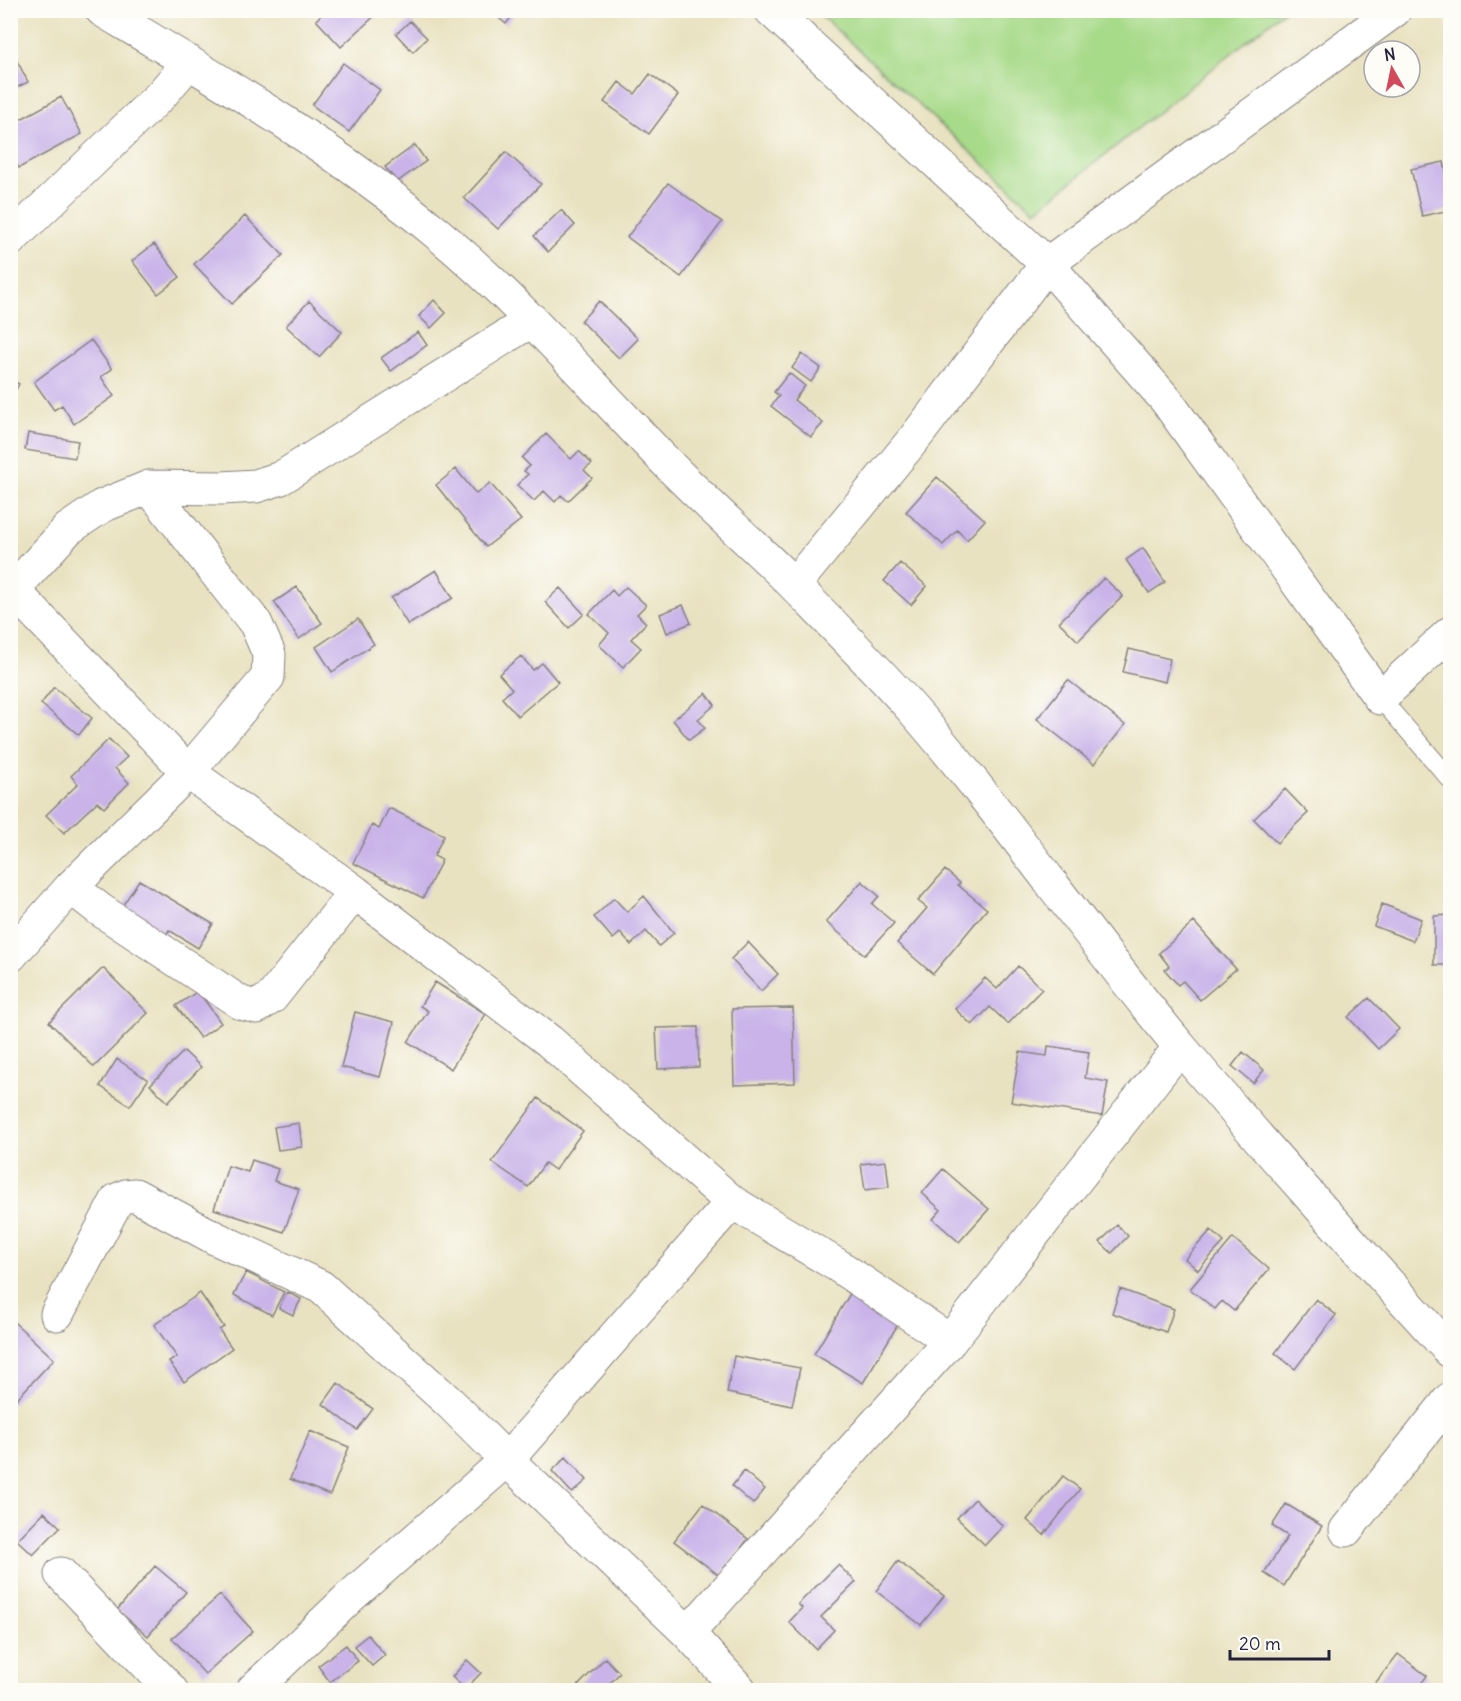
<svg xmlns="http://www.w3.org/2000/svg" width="1461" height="1701" viewBox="0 0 1461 1701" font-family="Delius,sans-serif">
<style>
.green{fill:#a7da89;stroke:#647e62;stroke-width:1.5}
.building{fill:#c9b3e9}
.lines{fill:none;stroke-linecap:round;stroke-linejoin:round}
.service-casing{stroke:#86827e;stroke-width:20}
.minor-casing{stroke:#86827e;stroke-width:35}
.service{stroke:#fff;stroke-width:18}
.minor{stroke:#fff;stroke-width:33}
</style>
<rect width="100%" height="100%" fill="#fdfcf7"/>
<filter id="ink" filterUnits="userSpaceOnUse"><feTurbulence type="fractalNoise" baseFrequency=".0167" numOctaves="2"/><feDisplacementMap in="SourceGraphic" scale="12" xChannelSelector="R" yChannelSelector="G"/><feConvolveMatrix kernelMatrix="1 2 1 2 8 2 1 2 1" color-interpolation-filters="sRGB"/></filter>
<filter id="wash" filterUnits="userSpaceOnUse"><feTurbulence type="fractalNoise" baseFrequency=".008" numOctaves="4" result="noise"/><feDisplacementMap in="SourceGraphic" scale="24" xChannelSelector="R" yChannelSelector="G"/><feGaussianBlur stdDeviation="1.35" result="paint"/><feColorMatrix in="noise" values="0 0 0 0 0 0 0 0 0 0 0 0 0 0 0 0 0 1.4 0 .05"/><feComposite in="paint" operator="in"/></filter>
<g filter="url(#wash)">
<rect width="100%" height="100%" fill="#e9e2c1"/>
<path class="green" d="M816 11H1284L1035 211Z"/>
<g id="blocks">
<path class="building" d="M326 10H381L341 47 316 20Z
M489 10H517L506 24Z
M410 21 427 38 413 52 396 34Z
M15 57 28 82 10 91V59Z
M343 63 380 90 349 132 312 105Z
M650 74 678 95 649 134 604 102 619 82 635 94Z
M61 97 82 134 19 168 10 152V125Z
M415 145 426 161 397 182 385 167Z
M506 152 541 184 498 229 464 198Z
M1444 162 1450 190V210L1422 216 1411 169Z
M668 183 722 222 681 277 627 237Z
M561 210 575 225 548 252 534 236Z
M245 216 283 255 232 304 194 264Z
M154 244 180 277 158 294 132 261Z
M434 300 446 313 431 328 419 316Z
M309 301 342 332 319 357 286 326Z
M599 301 638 339 619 358 581 321Z
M418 332 427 345 391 371 381 358Z
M91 340 112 369 101 377 114 396 74 424 62 405 54 410 34 382Z
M802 354 821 368 811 382 792 368Z
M789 373 805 386 794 400 823 423 811 437 771 406 779 396 774 392Z
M10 379 19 384 10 400Z
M28 433 78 441 75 458 25 450Z
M546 434 571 459 579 451 592 464 584 470 592 478 568 501 561 495 555 502 544 491 534 501 517 485 528 474 524 471 530 466 522 458Z
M456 469 476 494 490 483 521 520 486 547 436 485Z
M937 477 985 520 967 540 957 530 943 545 906 512Z
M1143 548 1165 582 1149 593 1126 560Z
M900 563 927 586 911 605 884 581Z
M436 570 453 598 408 625 391 598Z
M1104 578 1123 596 1078 641 1059 622Z
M297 587 322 623 299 639 274 602Z
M626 587 646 605 637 614 646 623 631 639 641 648 623 667 599 645 609 633 589 614 612 590 617 596Z
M560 588 584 614 569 628 545 602Z
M683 605 691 623 667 633 660 614Z
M358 619 374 644 332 672 316 647Z
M1129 649 1170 659 1165 682 1123 672Z
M521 656 533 670 542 663 558 682 518 716 502 698 512 689 499 674Z
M1068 680 1125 725 1094 764 1037 719Z
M54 687 92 718 79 735 41 704Z
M706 693 715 705 698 719 705 728 689 740 673 720Z
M109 739 127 757 115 768 129 783 104 808 97 802 64 833 46 815 78 784 71 776Z
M1285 789 1308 813 1277 843 1254 819Z
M389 808 444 835 434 856 442 860 423 898 353 863 372 825 379 829Z
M945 870 960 883 958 885 987 909 933 974 897 943 927 908 918 901Z
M139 880 213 924 198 948 169 930 163 940 118 913Z
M862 881 879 896 872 904 894 923 865 955 826 922Z
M644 896 674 933 659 946 646 931 631 945 620 933 613 939 594 917 614 898 627 912Z
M1382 904 1421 919 1413 941 1374 926Z
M1450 915V965H1434V916Z
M1194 922 1236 969 1200 1000 1183 981 1178 985 1165 970 1169 966 1159 953Z
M748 942 778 974 761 991 731 959Z
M1018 966 1042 989 1008 1024 990 1007 972 1025 955 1009 985 978 997 989Z
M103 968 148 1013 94 1067 49 1022Z
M435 982 486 1014 451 1069 408 1042 428 1011 420 1006Z
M198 991 221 1023 200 1038 176 1006Z
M1369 998 1399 1029 1378 1049 1348 1017Z
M793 1008 795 1083 734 1085 732 1009Z
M355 1012 394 1022 380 1077 341 1067Z
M698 1027 699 1067 658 1069 656 1028Z
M1048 1046 1089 1052 1085 1078 1108 1082 1102 1116 1011 1102 1020 1052 1047 1056Z
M184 1051 201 1067 168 1102 150 1085Z
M1243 1052 1264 1070 1253 1083 1232 1066Z
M117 1059 148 1080 130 1106 100 1086Z
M538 1098 583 1131 555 1170 545 1163 528 1187 492 1162Z
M299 1123 302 1147 278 1150 274 1127Z
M252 1160 278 1169 274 1181 299 1189 284 1232 214 1209 228 1166 248 1172Z
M886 1161 889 1187 865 1190 861 1164Z
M943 1169 989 1209 959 1242 933 1219 941 1210 922 1193Z
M1117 1225 1128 1236 1112 1253 1100 1242Z
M1211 1230 1224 1242 1198 1270 1185 1259Z
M1233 1238 1269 1269 1234 1311 1222 1301 1215 1309 1190 1289Z
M246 1272 284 1292 272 1315 234 1295Z
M1120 1289 1174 1309 1166 1332 1112 1313Z
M287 1292 301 1299 293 1315 279 1308Z
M851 1292 900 1321 863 1383 814 1354Z
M200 1293 224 1327 219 1330 232 1348 184 1382 169 1362 177 1357 154 1325Z
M1316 1299 1336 1315 1295 1369 1275 1353Z
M15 1323 54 1359 10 1406V1327Z
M734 1356 800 1368 792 1406 727 1393Z
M338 1383 373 1409 357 1430 323 1404Z
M310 1431 349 1447 330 1495 290 1479Z
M566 1457 587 1480 572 1493 552 1471Z
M744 1471 765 1489 753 1504 732 1486Z
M1063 1476 1080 1489 1044 1535 1027 1520Z
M975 1499 1003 1526 985 1545 957 1518Z
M703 1504 748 1539 720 1576 674 1541Z
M1286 1504 1322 1526 1284 1586 1264 1573 1288 1536 1272 1526Z
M44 1512 60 1527 33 1555 17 1540Z
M898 1561 944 1596 921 1625 876 1591Z
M838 1565 856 1582 821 1617 834 1630 816 1649 789 1622 802 1608 798 1604Z
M155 1566 186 1592 148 1636 117 1610Z
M220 1595 253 1631 205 1674 172 1638Z
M368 1635 385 1655 372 1666 354 1646Z
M346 1645 358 1661 330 1682 318 1666Z
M1398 1654 1427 1676 1416 1690H1370Z
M605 1658 620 1673 603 1690H574Z
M467 1660 481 1673 465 1689 452 1677Z"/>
</g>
</g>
<g filter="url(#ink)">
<use href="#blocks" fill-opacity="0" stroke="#86827e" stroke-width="1.5"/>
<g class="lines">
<g class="service-casing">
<path id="service" d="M1380 698 1450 779"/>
</g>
<g class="minor-casing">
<path id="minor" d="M102 10C217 79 335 148 438 234 522 304 593 387 669 465 709 506 753 544 794 585 834 626 875 667 913 710 1008 819 1089 939 1182 1049 1269 1152 1360 1252 1450 1351
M771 10 1047 264 1166 400 1380 698 1450 633
M10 240 161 95 189 62
M149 487 256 624 269 654 268 677 188 772 355 892 549 1041 732 1202 837 1265 950 1341
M794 585 918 434 1047 264 1395 10
M10 587 188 772 71 887
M10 593 68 529 102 506 149 487 222 488 256 486 281 478 532 320
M10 956 71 887 99 909 241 1003 257 1007 272 997 355 892
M57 1314 117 1200 126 1196 135 1195 215 1238 321 1287 450 1403 507 1460 688 1633 740 1690
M1346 1530 1450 1399
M61 1574 171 1690
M688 1633 950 1341 1180 1047
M253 1690 351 1596 507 1460 732 1202"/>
</g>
<use href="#service" class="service"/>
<use href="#minor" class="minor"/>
</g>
</g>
<rect width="1461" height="1701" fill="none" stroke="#fdfcf7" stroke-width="36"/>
<g transform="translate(1392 69) rotate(351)"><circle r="28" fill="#fdfcf7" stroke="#a5a5ac" stroke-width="1.5"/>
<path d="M0-4.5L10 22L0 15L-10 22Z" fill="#d1495b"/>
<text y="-9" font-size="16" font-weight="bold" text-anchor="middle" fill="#22223b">N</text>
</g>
<path d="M1230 1650v9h99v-9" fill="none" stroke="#22223b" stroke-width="3"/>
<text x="1239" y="1650" font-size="18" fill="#22223b" stroke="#fdfcf7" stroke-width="4.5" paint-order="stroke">20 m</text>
</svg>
